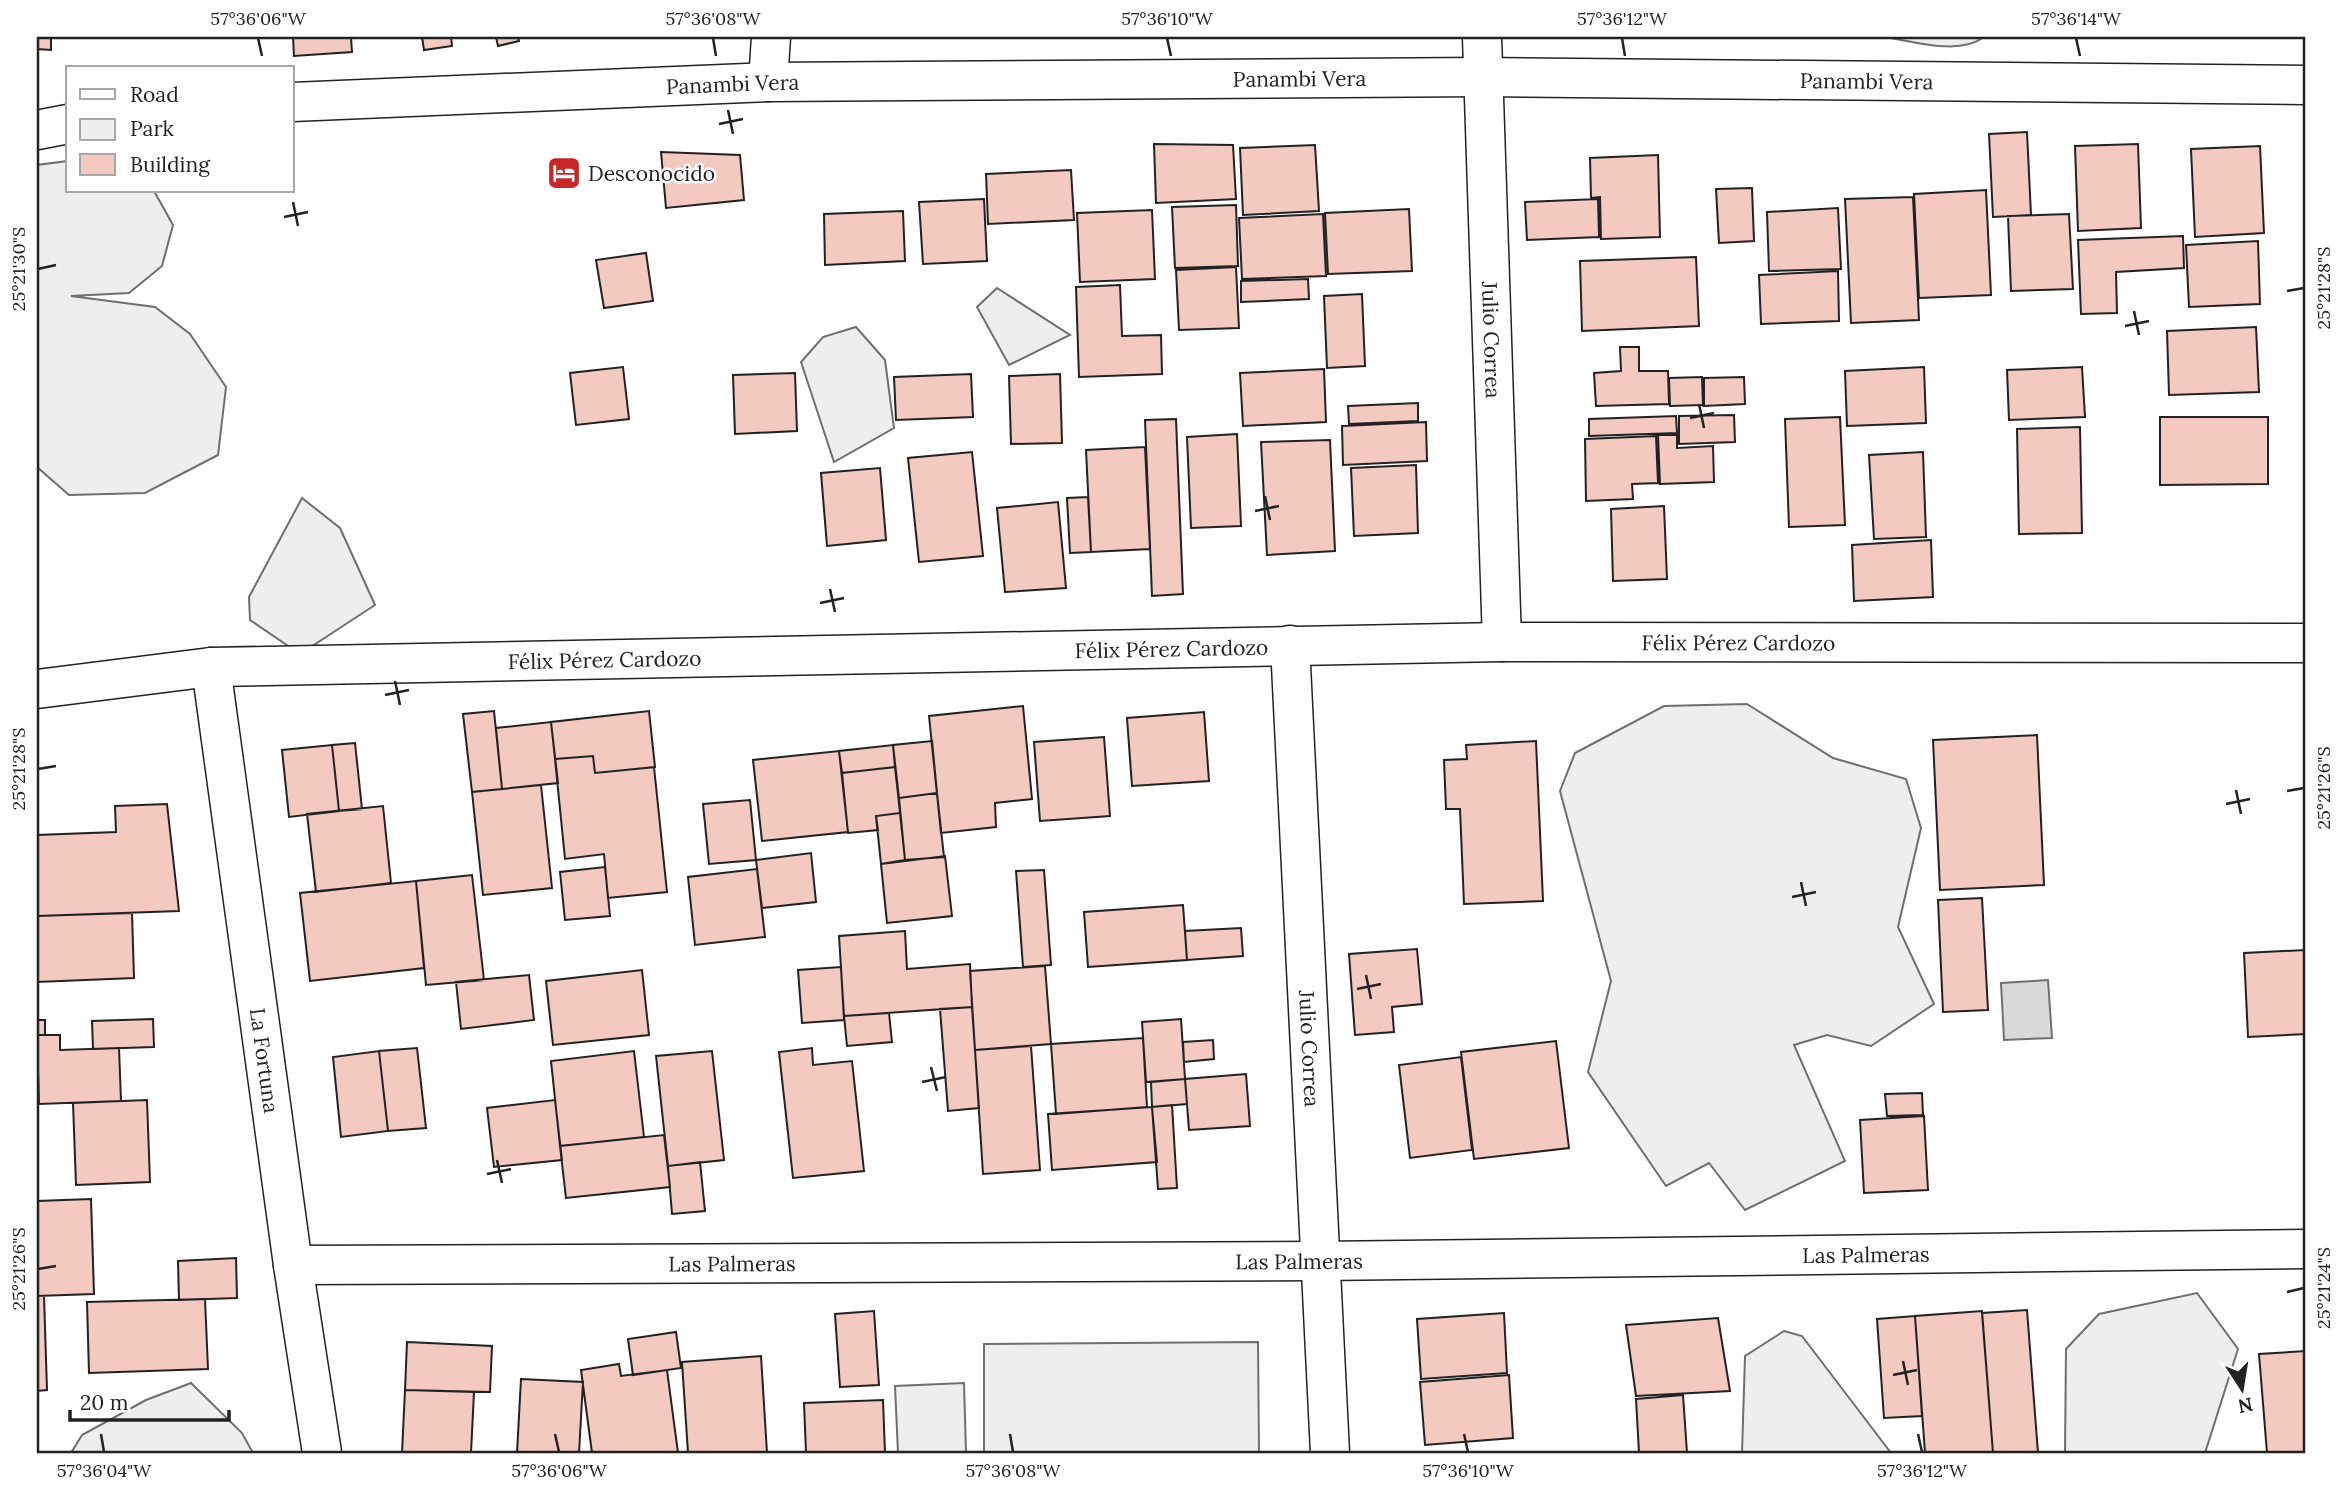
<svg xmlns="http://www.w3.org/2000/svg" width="2343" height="1490" viewBox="0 0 2343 1490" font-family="Lora,serif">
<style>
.green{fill:#eee;stroke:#6f6f6f;stroke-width:2}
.water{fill:#d9d9d9;stroke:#6f6f6f;stroke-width:2}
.building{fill:#f3c9c0;stroke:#222;stroke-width:2}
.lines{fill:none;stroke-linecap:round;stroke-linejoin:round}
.street-casing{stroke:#222;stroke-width:41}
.secondary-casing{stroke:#222;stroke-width:41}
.street{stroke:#fff;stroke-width:38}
.secondary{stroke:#fff;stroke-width:38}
.ticks{fill:none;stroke:#222;stroke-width:2.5}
.labels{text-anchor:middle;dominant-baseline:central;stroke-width:5;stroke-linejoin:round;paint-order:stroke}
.street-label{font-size:21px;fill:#222;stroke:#fff}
.poi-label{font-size:21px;fill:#222;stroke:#fff;text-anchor:start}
.neatline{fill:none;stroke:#222;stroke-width:2.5}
.ticks-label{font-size:18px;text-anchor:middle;fill:#222}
</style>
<rect width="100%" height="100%" fill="#fff"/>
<path class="green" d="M1884 37H1984C1959 56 1913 41 1884 37Z
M68 161V191H154L173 225 162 266 129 293 71 296 155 307 190 334 226 387 218 455 145 493 69 495 37 467V165Z
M997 288 1070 335 1009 365 977 307Z
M856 327 885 360 894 428 834 462 801 362 823 337Z
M302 498 340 528 375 605 300 654 250 620 249 597Z
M1747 704 1833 758 1906 779 1921 828 1898 927 1934 1004 1871 1046 1827 1035 1794 1045 1845 1161 1745 1210 1709 1163 1666 1186 1588 1072 1611 981 1560 791 1575 753 1664 706Z
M2197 1293 2238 1349 2205 1453H2065L2066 1349 2099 1314Z
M1784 1331 1802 1336 1891 1453H1742L1745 1356Z
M1258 1342 1259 1453H984V1344Z
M191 1383 242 1433 253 1453H71L82 1435 146 1400Z
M964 1383 966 1453H898L895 1386Z"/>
<path class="water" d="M2048 980 2052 1038 2004 1040 2001 983Z"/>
<path class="building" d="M37 37H51V50L37 49Z
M293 37H351L352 52 294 56Z
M422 37H451L452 46 424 50Z
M496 37H518L519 41 498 46Z
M2027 132 2031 215 1993 217 1989 134Z
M1154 144 1233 145 1236 199 1156 203Z
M2138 144 2141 228 2078 231 2075 146Z
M1315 145 1319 211 1243 215 1240 148Z
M2260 146 2264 233 2195 237 2191 149Z
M661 152 740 155 744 200 666 208Z
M1658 155 1660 237 1601 239 1600 197 1591 198 1590 158Z
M1071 170 1074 220 988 224 986 174Z
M1752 188 1754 241 1719 243 1716 189Z
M1986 190 1991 295 1919 298 1914 194Z
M1913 197 1919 320 1851 323 1845 199Z
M984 199 987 261 923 264 919 202Z
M1598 199 1599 237 1527 240 1525 202Z
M1236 205 1238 266 1175 268 1172 207Z
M1838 208 1841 269 1769 271 1767 212Z
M1409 209 1412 271 1328 274 1325 213Z
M1152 210 1155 279 1080 282 1077 213Z
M903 211 905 261 825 265 824 214Z
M1323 214 1326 276 1242 279 1239 218Z
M2069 214 2073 289 2011 291 2008 216Z
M2183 236 2184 268 2116 272 2117 313 2081 314 2078 240Z
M2258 241 2260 304 2189 307 2186 245Z
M646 253 653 301 604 308 596 260Z
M1696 257 1699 326 1582 331 1580 261Z
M1236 267 1239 328 1179 330 1176 270Z
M1838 271 1839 321 1761 324 1759 275Z
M1308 279 1309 299 1241 302V281Z
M1120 285 1122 336 1161 335 1162 374 1079 377 1076 287Z
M1362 294 1365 366 1327 368 1324 296Z
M2256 327 2259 392 2169 395 2167 331Z
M1620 347H1639V371H1668L1669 404 1596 406 1594 373 1621 371Z
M623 367 629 419 576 425 570 373Z
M1924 367 1926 423 1847 426 1845 371Z
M2082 367 2085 417 2009 420 2007 370Z
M1324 369 1326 422 1243 426 1240 373Z
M795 373 797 431 735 434 733 375Z
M971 374 973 417 896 420 894 377Z
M1060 374 1062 443 1011 444 1009 376Z
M1702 377 1703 405 1670 406 1669 378Z
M1744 377 1745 404 1704 406V378Z
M1418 403V421L1349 424 1348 406Z
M1734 415 1735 442 1679 444V416Z
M1676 416 1677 433 1589 436V419Z
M1840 417 1845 525 1789 527 1785 419Z
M2160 417H2268V484L2160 485Z
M1176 419 1183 594 1152 596 1145 420Z
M1426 422 1427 461 1343 465 1342 426Z
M2080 427 2082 533 2019 534 2017 429Z
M1237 434 1241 526 1191 528 1187 437Z
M1658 435H1677V448L1713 446 1714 482 1660 484Z
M1656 436 1658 483 1632 484 1633 499 1586 501 1585 439Z
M1330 440 1335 551 1267 555 1261 442Z
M1145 447 1150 549 1091 552 1086 450Z
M972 452 983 556 919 562 908 458Z
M1923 452 1926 537 1874 539 1869 455Z
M1416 465 1418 533 1354 536 1351 468Z
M880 468 886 540 827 546 821 473Z
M1088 497 1091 552 1070 553 1067 498Z
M1058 502 1066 588 1005 592 997 508Z
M1664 506 1667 579 1613 581 1611 509Z
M1931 540 1933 597 1854 601 1852 545Z
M1023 706 1032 799 995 803 996 827 941 833 929 716Z
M494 711 502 789 472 792 463 714Z
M649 711 655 767 595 773 593 756 555 759 551 722Z
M1204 712 1209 781 1132 786 1127 718Z
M551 722 558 783 502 789 496 728Z
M2037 735 2044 885 1940 890 1933 740Z
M1104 737 1110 816 1040 821 1034 742Z
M932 741 937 793 899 798 893 745Z
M1536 741 1543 901 1464 904 1460 809H1446L1444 760 1467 759 1466 745Z
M355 743 362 809 339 811 332 745Z
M332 745 339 811 289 817 282 750Z
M893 745 895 767 842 773 839 751Z
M839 751 848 832 762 841 753 760Z
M593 756 595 773 654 767 667 892 608 898 604 854 565 859 555 759Z
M895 767 900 813 876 816 878 830 848 833 842 773Z
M541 785 552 888 483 895 472 792Z
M937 793 944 857 905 860 899 798Z
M750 800 756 860 709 864 703 804Z
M167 804 179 911 37 916V835L116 832 115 806Z
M383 806 391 883 316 892 307 814Z
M900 813 905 860 881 864 876 816Z
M811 853 816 902 762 908 756 860Z
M945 856 952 916 887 923 881 864Z
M605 867 610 916 565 920 560 872Z
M757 869 765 937 695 945 688 877Z
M1044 870 1051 965 1023 967 1016 871Z
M472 875 484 980 426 985 416 881Z
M416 881 424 968 310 981 300 893Z
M1982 898 1988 1010 1943 1012 1938 900Z
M1183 905 1187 960 1088 967 1084 912Z
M132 913 134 978 37 982V916Z
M1241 928 1243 956 1187 960 1185 931Z
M905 931 907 969 970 964 972 1007 844 1016 839 936Z
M1417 949 1422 1004 1392 1007 1394 1032 1355 1035 1349 954Z
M2306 950V1034L2248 1037 2244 953Z
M1045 966 1051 1044 975 1050 970 971Z
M841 967 844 1020 802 1023 798 970Z
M642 970 649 1035 553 1045 546 981Z
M529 975 534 1020 461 1029 456 982Z
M972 1007 979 1108 948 1111 940 1009Z
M889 1013 892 1042 847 1046 844 1016Z
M153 1019 154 1047 93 1049 92 1021Z
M1181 1019 1185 1079 1146 1082 1142 1022Z
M37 1020H45V1035H37V1051Z
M37 1035H60V1050L119 1048 121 1101 39 1104Z
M1143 1038 1147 1107 1056 1114 1051 1044Z
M1213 1040 1214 1059 1184 1062 1183 1042Z
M1556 1041 1569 1148 1474 1159 1461 1052Z
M1031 1046 1040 1170 983 1174 975 1050Z
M417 1048 426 1128 388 1131 379 1051Z
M812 1048 813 1065 852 1061 864 1171 793 1178 779 1052Z
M379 1051 388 1131 341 1137 333 1057Z
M634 1051 644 1137 560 1146 551 1061Z
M712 1051 724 1160 668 1166 656 1056Z
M1461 1057 1472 1150 1410 1158 1399 1065Z
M1246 1074 1250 1126 1189 1130 1185 1079Z
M1185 1079 1187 1104 1152 1107 1151 1082Z
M1922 1093 1923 1115 1887 1116 1885 1094Z
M147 1100 150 1182 76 1185 73 1103Z
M555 1100 562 1160 494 1167 487 1108Z
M1172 1105 1177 1188 1158 1189 1152 1107Z
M1152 1107 1157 1162 1052 1170 1048 1114Z
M1924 1116 1928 1190 1864 1193 1860 1120Z
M664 1135 670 1187 566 1198 560 1146Z
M700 1162 705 1211 672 1214 668 1166Z
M91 1199 94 1294 37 1296V1201Z
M236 1258 237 1298 179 1300 178 1261Z
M37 1296H44L47 1390 37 1391Z
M205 1299 208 1369 89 1373 87 1302Z
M2027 1310 2038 1453H1993L1982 1313Z
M874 1311 879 1385 840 1387 835 1314Z
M1982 1311 1993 1453H1925L1915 1316Z
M1504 1313 1507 1373 1421 1379 1417 1319Z
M1915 1316 1922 1416 1884 1418 1877 1319Z
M1718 1318 1730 1391 1636 1396 1626 1325Z
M676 1332 681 1368 633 1375 628 1339Z
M407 1342 492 1346 490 1392 405 1390Z
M2306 1351V1453H2267L2259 1354Z
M761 1356 767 1453H688L682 1362Z
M619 1364 621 1376 667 1370 678 1453H592L581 1370Z
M1509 1375 1513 1438 1425 1445 1420 1382Z
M521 1379 583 1382 579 1453H517Z
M405 1390 474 1392 471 1453H402Z
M1683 1395 1687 1453H1639L1636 1399Z
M883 1400 885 1453H806L804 1403Z"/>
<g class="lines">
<g class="street-casing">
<g id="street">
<path id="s1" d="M1482 37 1502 642"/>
<path d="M768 82 771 37"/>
<path id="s2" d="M1290 645 1330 1453"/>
<path id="s3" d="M211 667 293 1265 322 1453"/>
<path id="s4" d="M37 689 211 667 1502 642 2306 643"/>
<path id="s5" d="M293 1265 1320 1261 2306 1249"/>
</g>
</g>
<g class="secondary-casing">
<g id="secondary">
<path id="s6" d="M292 102 768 82 1483 77 2306 85"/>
<path d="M37 130 68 124"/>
</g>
</g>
<use href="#street" class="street"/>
<use href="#secondary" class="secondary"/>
</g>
<path class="ticks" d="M258 38 262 56M713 38 716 56M1167 38 1171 56M1622 38 1625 56M2076 38 2080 56M728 110 733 134M719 124 743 119M293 202 298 226M284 217 308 212M38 269 56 265M2287 291 2304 288M2134 311 2139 335M2125 326 2149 321M1699 404 1704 428M1690 418 1714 413M1265 496 1270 520M1255 511 1279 506M830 589 835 612M820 603 844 598M395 681 400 705M385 695 409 690M38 769 56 766M2236 790 2241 814M2287 791 2304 788M2226 804 2250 799M1801 882 1806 906M1792 897 1816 892M1366 975 1371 999M1357 989 1381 984M931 1067 937 1091M922 1082 946 1077M497 1160 502 1183M487 1174 511 1169M38 1269 56 1266M2287 1292 2304 1288M1903 1361 1908 1385M1893 1375 1917 1370M101 1434 104 1452M555 1434 559 1452M1010 1434 1013 1452M1464 1434 1468 1452M1918 1434 1922 1452"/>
<defs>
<g id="hotel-square" transform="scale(1.75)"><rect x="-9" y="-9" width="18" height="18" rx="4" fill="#c62828" stroke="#fff"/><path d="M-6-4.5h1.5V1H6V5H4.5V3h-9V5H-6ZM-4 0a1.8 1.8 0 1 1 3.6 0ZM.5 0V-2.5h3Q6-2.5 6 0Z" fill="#fff"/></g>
</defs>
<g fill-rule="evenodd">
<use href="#hotel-square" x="564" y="173"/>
</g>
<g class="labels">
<g class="street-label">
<text stroke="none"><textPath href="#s6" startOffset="1008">Panambi Vera</textPath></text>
<text stroke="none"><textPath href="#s6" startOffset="1575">Panambi Vera</textPath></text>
<text stroke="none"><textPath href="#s6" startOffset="441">Panambi Vera</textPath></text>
<text stroke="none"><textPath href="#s1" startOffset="303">Julio Correa</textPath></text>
<text stroke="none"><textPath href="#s4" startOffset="1703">Félix Pérez Cardozo</textPath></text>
<text stroke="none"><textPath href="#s4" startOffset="1136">Félix Pérez Cardozo</textPath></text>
<text stroke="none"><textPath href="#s4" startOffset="569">Félix Pérez Cardozo</textPath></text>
<text stroke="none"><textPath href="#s2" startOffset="404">Julio Correa</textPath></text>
<text stroke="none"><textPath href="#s3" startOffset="397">La Fortuna</textPath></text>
<text stroke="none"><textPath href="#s5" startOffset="1573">Las Palmeras</textPath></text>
<text stroke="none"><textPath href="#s5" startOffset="1006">Las Palmeras</textPath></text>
<text stroke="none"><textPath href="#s5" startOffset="439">Las Palmeras</textPath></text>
</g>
<g class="poi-label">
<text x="588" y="173">Desconocido</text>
</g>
</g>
<rect width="2343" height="1490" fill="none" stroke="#ffffff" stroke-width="77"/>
<rect x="66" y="66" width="228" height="126" fill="#ffffff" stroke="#a7a7a7" stroke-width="2"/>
<rect x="80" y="89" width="35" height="10" fill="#ffffff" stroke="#a7a7a7" stroke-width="2"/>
<text x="130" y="102" font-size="21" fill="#222222">Road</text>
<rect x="80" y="119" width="35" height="21" fill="#eeeeee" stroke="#a7a7a7" stroke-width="2"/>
<text x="130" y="136" font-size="21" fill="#222222">Park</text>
<rect x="80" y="154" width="35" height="21" fill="#f3c9c0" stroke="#a7a7a7" stroke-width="2"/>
<text x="130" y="172" font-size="21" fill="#222222">Building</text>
<g transform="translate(2242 1389) rotate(168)" stroke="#ffffff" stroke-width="5" paint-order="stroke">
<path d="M0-5L12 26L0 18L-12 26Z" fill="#222222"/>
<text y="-10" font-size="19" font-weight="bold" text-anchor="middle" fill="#222222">N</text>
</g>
<path d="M70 1410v10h159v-10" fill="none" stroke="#222222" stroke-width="3.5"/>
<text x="80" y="1410" font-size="21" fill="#222222" stroke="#ffffff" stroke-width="5" paint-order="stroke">20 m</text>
<rect x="38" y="38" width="2266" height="1414" class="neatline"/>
<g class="ticks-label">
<text x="258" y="25">57°36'06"W</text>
<text x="713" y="25">57°36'08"W</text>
<text x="1167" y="25">57°36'10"W</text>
<text x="1622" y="25">57°36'12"W</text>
<text x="2076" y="25">57°36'14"W</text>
<text transform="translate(19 269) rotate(-90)" y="6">25°21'30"S</text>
<text transform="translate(2324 288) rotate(-90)" y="6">25°21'28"S</text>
<text transform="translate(19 769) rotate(-90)" y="6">25°21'28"S</text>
<text transform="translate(2324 788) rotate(-90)" y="6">25°21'26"S</text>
<text transform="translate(19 1269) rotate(-90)" y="6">25°21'26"S</text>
<text transform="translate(2324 1288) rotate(-90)" y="6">25°21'24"S</text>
<text x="104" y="1477">57°36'04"W</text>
<text x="559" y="1477">57°36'06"W</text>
<text x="1013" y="1477">57°36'08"W</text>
<text x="1468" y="1477">57°36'10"W</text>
<text x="1922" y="1477">57°36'12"W</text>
</g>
</svg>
